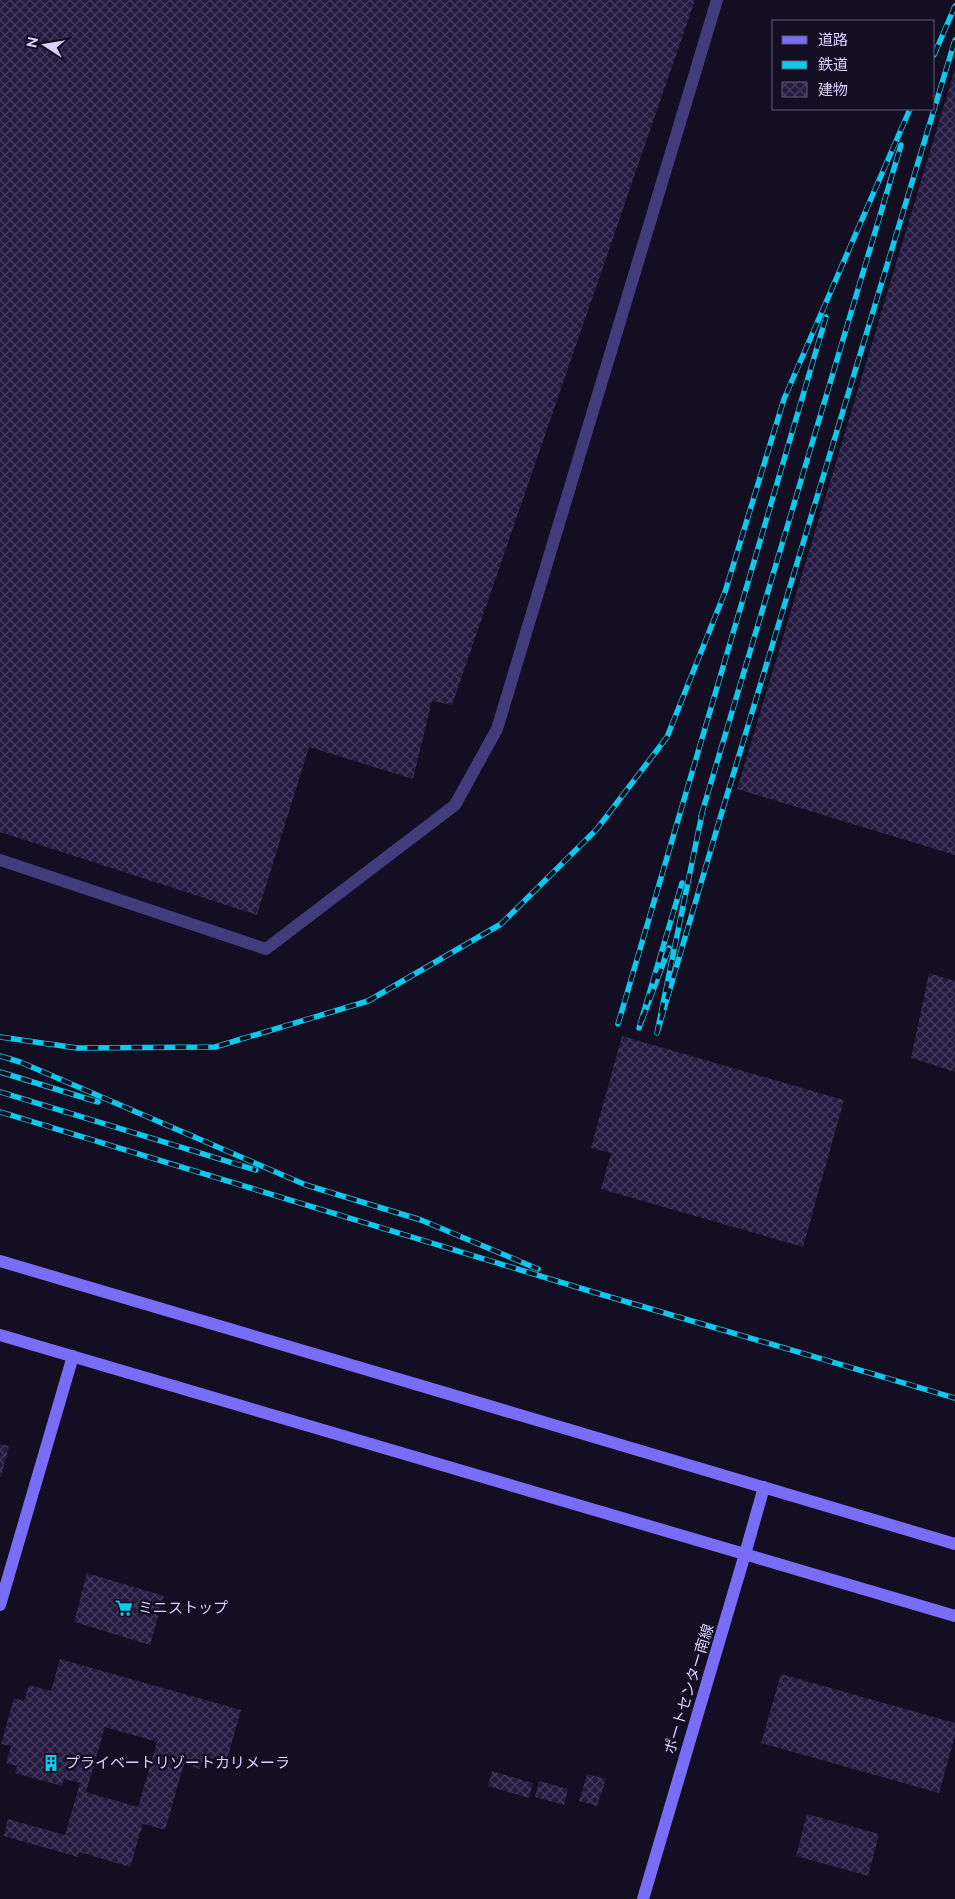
<svg xmlns="http://www.w3.org/2000/svg" width="955" height="1899" viewBox="0 0 955 1899" font-family="Raleway,'Noto Sans JP',sans-serif">
<style>
.building{fill:url(#building-cross-hatch);fill-rule:evenodd}
.lines{fill:none;stroke-linecap:round;stroke-linejoin:round}
.lane{stroke:#423c7d;stroke-width:12}
.secondary{stroke:#796df7;stroke-width:12}
.rail-casing{stroke:#0cc9ed;stroke-width:5.5}
.rail{stroke:#130e21;stroke-width:4;stroke-dasharray:11;stroke-linecap:butt}
.labels{text-anchor:middle;dominant-baseline:central;stroke-width:5;stroke-linejoin:round;paint-order:stroke}
.poi-label{font-size:15px;fill:#d8d0fd;stroke:#130e21;text-anchor:start}
.street-label{font-size:15px;fill:#d8d0fd;stroke:#130e21}
</style>
<defs>
<pattern id="building-cross-hatch" width="8" height="8" patternUnits="userSpaceOnUse" patternTransform="scale(1.25)"><rect width="8" height="8" fill="#251b41"/><path d="M0 0l8 8M0 8l8-8" fill="none" stroke="#443b5d"/></pattern>
</defs>
<rect width="100%" height="100%" fill="#130e21"/>
<path class="building" d="M0 0H695L452 705 432 701 413 779 309 747 257 915 0 832Z
M955 69V855L737 789Z
M929 973 955 981V1072L911 1058Z
M622 1036 844 1100 803 1247 601 1189 611 1153 591 1148Z
M0 1444 9 1446 1 1477H0Z
M87 1573 164 1596 150 1645 74 1622Z
M60 1659 241 1710 226 1763 204 1756 200 1769 184 1764 165 1830 143 1824 130 1867 79 1852 78 1857 4 1836 8 1819 65 1835 80 1783 64 1779 62 1786 15 1773 17 1766 6 1763 11 1746 1 1744 14 1698 24 1701 29 1685 51 1691ZM105 1727 157 1742 138 1807 86 1792Z
M781 1674 955 1723V1736L939 1793 761 1743Z
M492 1771 533 1783 529 1798 488 1786Z
M587 1774 606 1779 597 1806 579 1801Z
M539 1781 568 1789 564 1805 535 1797Z
M807 1814 879 1834 868 1876 796 1856Z"/>
<g class="lines">
<path class="lane" d="M0 860 266 949 455 805 497 729 717 0"/>
<path class="secondary" d="M0 1261 955 1544
M0 1335 955 1616
M0 1605 73 1356
M643 1899 745 1554 764 1487"/>
<g class="rail-casing">
<path id="rail" d="M934 55 955 6
M703 809 657 1033 721 815 955 40
M701 816 901 145
M669 948 639 1028 682 883
M618 1024 826 317
M0 1037 77 1048 215 1047 368 1001 501 924 597 829 667 737 725 592 784 399 910 109
M0 1056 20 1062 306 1185 421 1220 538 1269
M0 1072 98 1102
M0 1092 256 1170
M0 1112 593 1292 955 1398"/>
</g>
<use href="#rail" class="rail"/>
</g>
<defs>
<g id="supermarket-bare" transform="scale(1.35)"><path d="M-6-5.5h2.5l.6 2H6L4.5 2H-2.5L-4.4-4H-6ZM-1.5 3.2a1.3 1.3 0 1 0 .1 0ZM3 3.2a1.3 1.3 0 1 0 .1 0Z" fill="#0cc9ed" stroke="#130e21" stroke-width="2.5" paint-order="stroke"/></g>
<g id="building-bare" transform="scale(1.35)"><path d="M-4-6H4V6H1V3H-1V6H-4ZM-2.5-4.3h1.7v1.8h-1.7ZM.8-4.3h1.7v1.8H.8ZM-2.5-1h1.7V.8h-1.7ZM.8-1h1.7V.8H.8Z" fill="#0cc9ed" stroke="#130e21" stroke-width="2.5" paint-order="stroke"/></g>
</defs>
<g fill-rule="evenodd">
<use href="#supermarket-bare" x="124" y="1608"/>
<use href="#building-bare" x="51" y="1763"/>
</g>
<g class="labels">
<g class="poi-label">
<text x="138" y="1608">ミニストップ</text>
<text x="65" y="1763">プライベートリゾートカリメーラ</text>
</g>
<g class="street-label">
<text transform="translate(689 1689) rotate(-73)">ポートセンター南線</text>
</g>
</g>
<rect x="772" y="20" width="162" height="90" fill="#130e21" stroke="#625c79"/>
<rect x="782" y="36" width="25" height="8" fill="#796df7" stroke="#625c79"/>
<text x="818" y="45" font-size="15" fill="#d8d0fd">道路</text>
<rect x="782" y="61" width="25" height="8" fill="#0cc9ed" stroke="#625c79"/>
<text x="818" y="70" font-size="15" fill="#d8d0fd">鉄道</text>
<rect x="782" y="82" width="25" height="15" fill="url(#building-cross-hatch)" stroke="#625c79"/>
<text x="818" y="95" font-size="15" fill="#d8d0fd">建物</text>
<g transform="translate(45 45) rotate(282)" stroke="#130e21" stroke-width="4" paint-order="stroke">
<path d="M0-4L9 19L0 12L-9 19Z" fill="#d8d0fd"/>
<text y="-8" font-size="14" font-weight="bold" text-anchor="middle" fill="#d8d0fd">N</text>
</g>
</svg>
